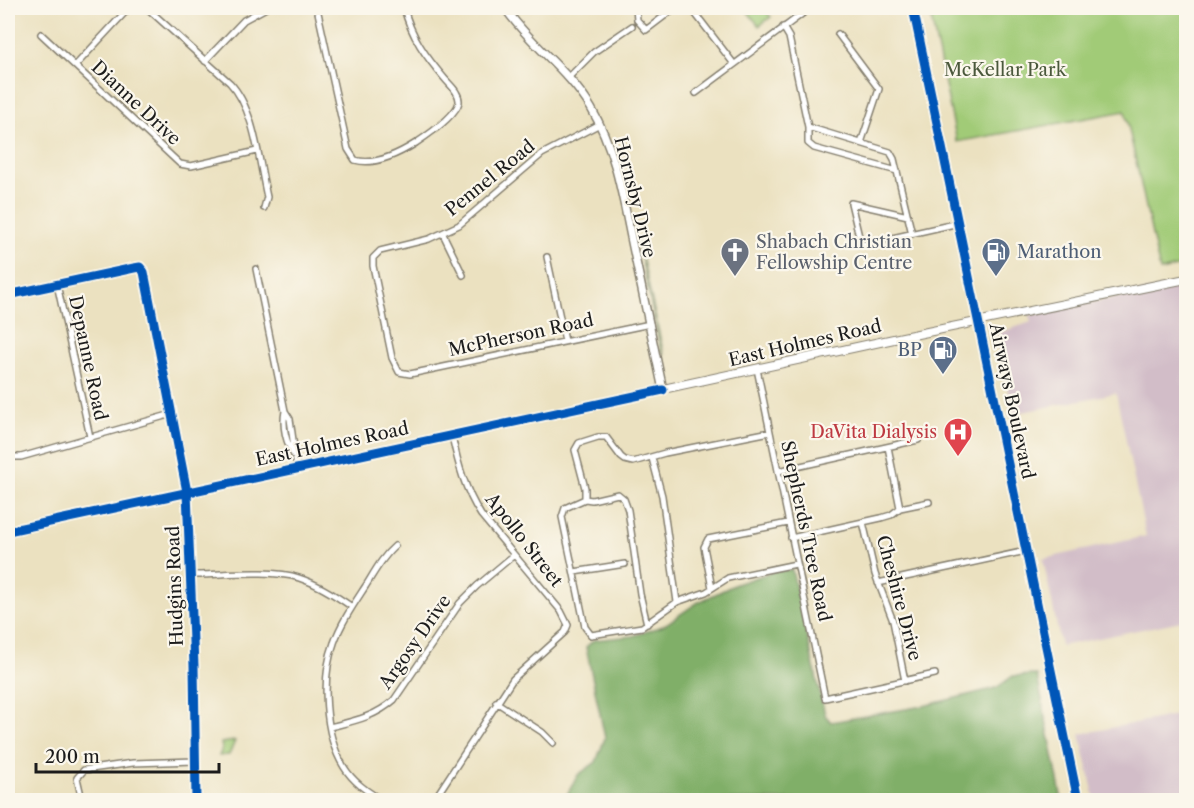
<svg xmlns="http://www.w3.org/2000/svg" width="1194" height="808" viewBox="0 0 1194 808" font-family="'Libre Caslon Text',serif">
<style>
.industrial{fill:#d2bdc8}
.green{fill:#a1cb77;stroke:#5e744a;stroke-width:1.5}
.forest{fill:#80af68;stroke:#4e6642;stroke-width:1.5}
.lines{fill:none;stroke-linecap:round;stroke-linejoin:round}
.minor-casing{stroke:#847e6e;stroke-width:8}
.tertiary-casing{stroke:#847e6e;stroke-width:10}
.secondary-casing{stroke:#847e6e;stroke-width:10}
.primary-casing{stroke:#847e6e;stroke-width:11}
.minor{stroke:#fff;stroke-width:5}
.tertiary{stroke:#fff;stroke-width:7}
.secondary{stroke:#fff;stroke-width:8}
.primary{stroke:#fff;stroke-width:8}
.cycleway-casing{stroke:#fbf7ec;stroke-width:13}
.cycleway{stroke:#0057b8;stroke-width:9}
.labels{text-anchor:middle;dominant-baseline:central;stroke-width:4.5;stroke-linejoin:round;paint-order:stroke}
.park-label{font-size:18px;fill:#4b593c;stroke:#fbf7ec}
.street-label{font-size:18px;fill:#1c1c1c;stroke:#fbf7ec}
.worship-label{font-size:18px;fill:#5b616d;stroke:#fbf7ec;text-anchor:start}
.service-label{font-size:18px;fill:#4e5e75;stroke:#fbf7ec;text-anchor:start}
.health-label{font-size:18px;fill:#be3a42;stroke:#fbf7ec;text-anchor:end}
</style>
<rect width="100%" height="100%" fill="#fbf7ec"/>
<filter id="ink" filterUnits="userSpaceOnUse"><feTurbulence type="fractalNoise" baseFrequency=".0167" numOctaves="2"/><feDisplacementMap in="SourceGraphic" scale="12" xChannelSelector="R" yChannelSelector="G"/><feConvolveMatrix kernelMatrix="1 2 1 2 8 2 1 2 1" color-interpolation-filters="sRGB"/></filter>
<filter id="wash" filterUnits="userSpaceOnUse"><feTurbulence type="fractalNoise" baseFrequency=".008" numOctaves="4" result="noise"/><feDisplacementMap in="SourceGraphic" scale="24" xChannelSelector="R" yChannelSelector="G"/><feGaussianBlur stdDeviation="1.35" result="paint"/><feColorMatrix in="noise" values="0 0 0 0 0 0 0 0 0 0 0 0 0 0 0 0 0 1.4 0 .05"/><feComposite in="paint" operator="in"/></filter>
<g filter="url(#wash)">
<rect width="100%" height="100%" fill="#ebe1c0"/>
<path class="industrial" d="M1186 283V620L1061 646 1043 559 1146 536 1116 393 1013 414 996 338 999 333 1031 322 1030 315Z
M1186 713V800H1095L1080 734Z"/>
<path class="green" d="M745 8H763L771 17 759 26Z
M929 8H1186V265L1160 271 1125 111 957 142Z
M637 238H638L664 356 661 351Z
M235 741 229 755 219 756 222 749 221 743Z"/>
<path class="forest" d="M792 570 825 715 831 722 923 706 996 688 1013 676 1037 675 1062 800H564L578 775 596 762 605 738 586 647 594 640 633 636 663 626 697 603 736 584 775 571Z"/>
</g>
<g filter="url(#ink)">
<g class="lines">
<g class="minor-casing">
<path id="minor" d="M147 8 230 83C255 109 259 163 267 197L264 208
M317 8 348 149 355 160C374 166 400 153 416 143 428 135 456 116 459 102 460 93 450 85 445 79 426 57 411 36 404 8
M636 8 637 20 646 30 675 8
M691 8 734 64
M783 27 789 37 808 127 890 152 894 159 912 234
M41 34 180 164 191 166 257 151
M838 34 879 89 861 143
M205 61 244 20 266 8
M75 66 129 8
M569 77 594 52 632 26
M696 93 810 8
M600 124 542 154 459 225 429 239 380 251 373 258V266L392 358 399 372 410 374 650 324
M808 127V143L814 148 897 171
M908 216 851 203 861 245 959 223
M443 234 463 275
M547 257 565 341
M256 269 285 411 290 419 297 468
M57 284 90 437
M8 295 134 268 140 267 144 272 187 492 194 666 196 800
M757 369 825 698 935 674
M285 411C282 426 286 443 294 455
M770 432 665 453 633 462 625 460 621 457 606 437H598L579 443 575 450 585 488V499L565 508 562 517 585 627 591 635 642 627 677 602 706 592 728 578 796 564
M888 447 900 508
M8 452 15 457H21L172 414
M652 458 662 496 677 602
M778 471 918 440
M585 499 592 500 618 494 624 499 628 510 640 594 647 624
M863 522 875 574 893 621 905 681
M791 538 881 518 891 515 900 508 929 502
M574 572 625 564
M190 575C219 575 272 569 299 578 318 584 335 595 352 607
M878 583 1026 551
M712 588 704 547 708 539 788 523
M496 702 542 732 553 743
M330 727C354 721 375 717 394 700L460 603 477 586 514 555
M82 800 77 778 84 770 133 763 195 761
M381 800C367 791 353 782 344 767 324 735 321 677 334 643 341 623 354 604 365 587 374 573 382 557 395 546
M434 800 513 679 565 632 568 625 561 611 481 515C465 490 458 464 452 436"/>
</g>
<g class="tertiary-casing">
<path id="tertiary" d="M505 8C530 45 568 69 591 108 616 150 623 199 633 247 643 294 653 342 663 390"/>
</g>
<g class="secondary-casing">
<path id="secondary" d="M8 531 903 337 1186 279"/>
</g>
<g class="primary-casing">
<path id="primary" d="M913 8 1078 800"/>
</g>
<use href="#minor" class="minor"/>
<use href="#tertiary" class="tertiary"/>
<use href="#secondary" class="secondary"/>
<use href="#primary" class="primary"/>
<g class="cycleway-casing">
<path id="cycleway" d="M913 8 1078 800
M8 295 134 268 140 267 144 272 187 492 194 666 196 800
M8 531 663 390"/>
</g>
<use href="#cycleway" class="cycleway"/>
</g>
</g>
<defs>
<g id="church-pin" transform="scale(1.5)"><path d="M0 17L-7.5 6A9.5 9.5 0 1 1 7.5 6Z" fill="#6b7280" stroke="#fbf7ec"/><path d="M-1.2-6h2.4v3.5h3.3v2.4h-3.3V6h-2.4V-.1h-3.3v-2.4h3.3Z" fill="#fff"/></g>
<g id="fuel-pin" transform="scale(1.5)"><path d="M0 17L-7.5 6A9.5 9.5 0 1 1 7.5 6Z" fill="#5c6f8a" stroke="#fbf7ec"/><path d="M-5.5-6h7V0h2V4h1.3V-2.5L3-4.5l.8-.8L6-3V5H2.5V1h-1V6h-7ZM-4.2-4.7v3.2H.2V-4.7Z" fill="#fff"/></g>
<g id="hospital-pin" transform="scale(1.5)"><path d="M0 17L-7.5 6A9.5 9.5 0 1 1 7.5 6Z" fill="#e0444e" stroke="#fbf7ec"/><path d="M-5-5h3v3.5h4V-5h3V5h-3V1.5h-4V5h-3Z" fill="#fff"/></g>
</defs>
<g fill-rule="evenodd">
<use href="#church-pin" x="735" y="252"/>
<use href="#fuel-pin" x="996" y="252"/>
<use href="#fuel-pin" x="943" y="350"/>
<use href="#hospital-pin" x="958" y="432"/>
</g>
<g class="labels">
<g class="park-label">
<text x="1005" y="70">McKellar Park</text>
</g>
<g class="street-label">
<text transform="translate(136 103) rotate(43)">Dianne Drive</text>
<text transform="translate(490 178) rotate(-39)">Pennel Road</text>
<text transform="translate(635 197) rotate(76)">Hornsby Drive</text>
<text transform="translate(521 335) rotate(-12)">McPherson Road</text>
<text transform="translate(805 343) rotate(-13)">East Holmes Road</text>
<text transform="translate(88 358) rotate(78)">Depanne Road</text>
<text transform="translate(1012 401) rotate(78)">Airways Boulevard</text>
<text transform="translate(332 444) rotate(-12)">East Holmes Road</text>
<text transform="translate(806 531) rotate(78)">Shepherds Tree Road</text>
<text transform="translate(524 540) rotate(52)">Apollo Street</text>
<text transform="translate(175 586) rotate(-92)">Hudgins Road</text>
<text transform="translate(899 598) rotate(75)">Cheshire Drive</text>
<text transform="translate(415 642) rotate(-55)">Argosy Drive</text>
</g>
<g class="worship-label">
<text x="756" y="242">Shabach Christian<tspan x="756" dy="21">Fellowship Centre</tspan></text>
</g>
<g class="service-label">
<text x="1017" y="252">Marathon</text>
<text x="922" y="350" text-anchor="end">BP</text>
</g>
<g class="health-label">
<text x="937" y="432">DaVita Dialysis</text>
</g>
</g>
<rect width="1194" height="808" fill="none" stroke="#fbf7ec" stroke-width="30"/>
<path d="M36 763v9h183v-9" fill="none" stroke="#1c1c1c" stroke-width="3"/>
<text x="45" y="763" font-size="18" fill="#1c1c1c" stroke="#fbf7ec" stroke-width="4.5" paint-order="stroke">200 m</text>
</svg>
